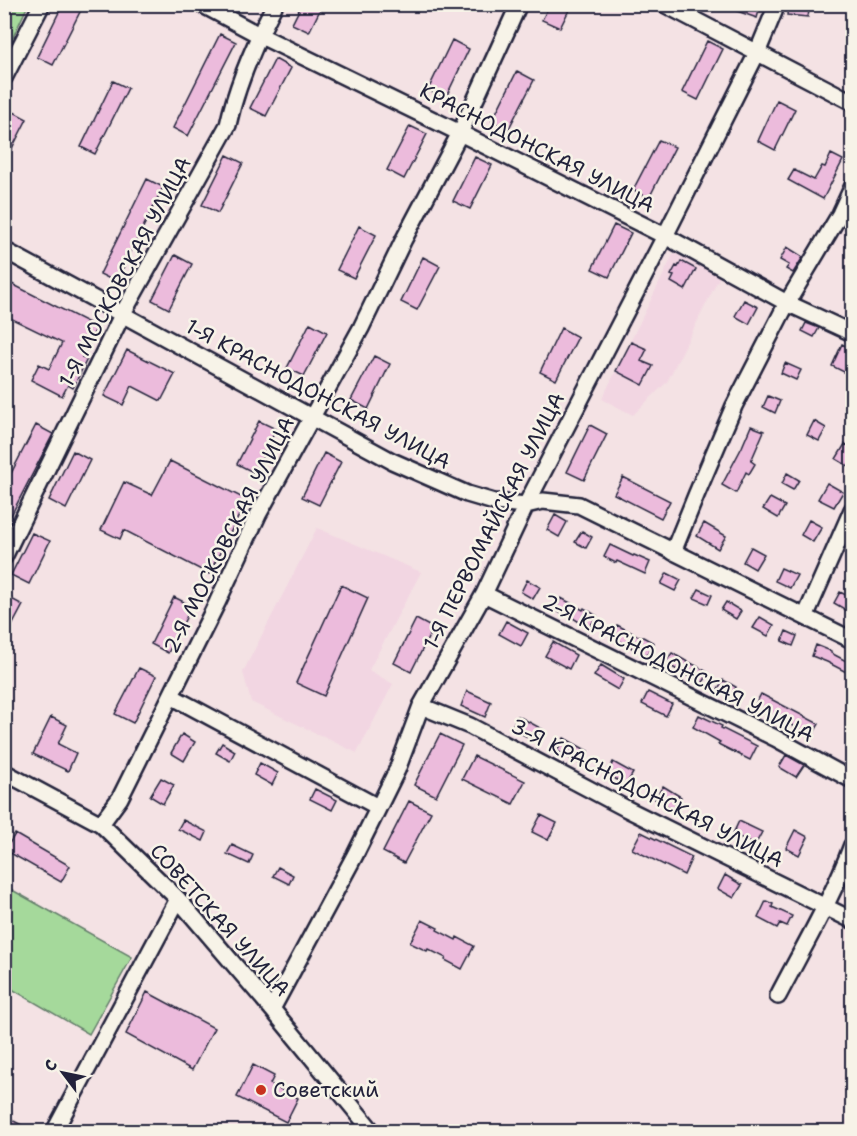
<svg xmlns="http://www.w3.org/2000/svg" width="857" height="1136" viewBox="0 0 857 1136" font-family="'Shantell Sans',sans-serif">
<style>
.built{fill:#f2d6e2}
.green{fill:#a5d99b;stroke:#647e6b;stroke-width:1.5}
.building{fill:#ecbbdc;stroke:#22223b;stroke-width:1.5}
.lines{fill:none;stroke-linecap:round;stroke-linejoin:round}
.minor-casing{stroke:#22223b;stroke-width:20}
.minor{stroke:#f7f3e8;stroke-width:15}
.poi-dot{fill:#c8321e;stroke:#f7f3e8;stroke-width:2}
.labels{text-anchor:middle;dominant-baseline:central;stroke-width:5;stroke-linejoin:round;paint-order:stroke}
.street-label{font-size:21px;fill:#22223b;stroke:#f7f3e8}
.poi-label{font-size:21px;fill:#22223b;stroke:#f7f3e8;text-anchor:start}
</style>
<rect width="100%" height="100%" fill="#f4e2e4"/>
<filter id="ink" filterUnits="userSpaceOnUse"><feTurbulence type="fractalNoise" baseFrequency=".0167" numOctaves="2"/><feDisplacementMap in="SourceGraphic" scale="12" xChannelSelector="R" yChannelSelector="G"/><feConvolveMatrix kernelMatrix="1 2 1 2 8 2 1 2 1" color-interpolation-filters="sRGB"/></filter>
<g filter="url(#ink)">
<path class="built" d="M674 253 720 276 667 382 633 415 602 399Z
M317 528 421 572 369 670 393 684 357 753 251 702 243 672Z"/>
<path class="green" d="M5 4 28 5 5 54 4 5Z
M5 886 132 957 89 1034 5 985Z"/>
<path class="building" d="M63 4H84L53 65 37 57Z
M302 4H323L309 32 292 24Z
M550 4H572L560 28 542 20Z
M740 4H761L757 18 737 11Z
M788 4H810L808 17 787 15Z
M220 34 236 42 188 136 173 128Z
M452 40 469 49 445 99 428 90Z
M707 41 723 49 698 100 682 92Z
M275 59 291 68 266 116 250 108Z
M517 71 534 80 508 130 492 121Z
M113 81 128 88 95 154 81 147Z
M777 100 795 109 775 150 758 141Z
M10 110 27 119 4 164V121Z
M410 126 427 134 404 179 387 170Z
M659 140 675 147 649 198 633 190Z
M831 154 843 160 823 199 788 180 794 170 814 180 822 166 825 167Z
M227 155 243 163 218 213 202 205Z
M475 157 492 165 470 209 453 201Z
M147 179 163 187 116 282 100 274Z
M614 225 631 233 609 277 592 269Z
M359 226 376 235 354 278 337 270Z
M787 247 803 257 793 273 786 269 789 265 780 260Z
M175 255 192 264 169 309 152 300Z
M423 257 440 266 417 310 401 302Z
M681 261 696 269 685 290 671 282 674 276 671 275 676 266 678 267Z
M4 280 97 327 82 357 87 359 73 388 68 385 62 396 31 380 39 364 49 369 62 343 4 315Z
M744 300 758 307 749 324 735 316Z
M310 323 327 332 304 376 287 368Z
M806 323 819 328 814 337 802 331Z
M561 328 578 337 556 380 540 372Z
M631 342 647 349 641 361 653 366 643 385 616 371Z
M842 344 852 349V360L846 373 832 366Z
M127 350 175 374 161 401 132 386 123 405 104 396Z
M374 356 390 364 368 409 351 400Z
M785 363 801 370 796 380 781 373Z
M768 396 780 401 775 413 763 407Z
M259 421 276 429 255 473 237 464Z
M814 421 826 428 819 441 807 435Z
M36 425 53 434 4 529V487Z
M590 425 607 434 584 480 567 472Z
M751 426 764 431 751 461 755 464 749 474 746 472 736 493 722 485 742 447Z
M845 444 852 448V458L848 466 836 459Z
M73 451 90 460 66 509 49 500Z
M324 453 341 462 319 505 302 497Z
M170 461 247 500 209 574 124 530 120 539 101 530 124 482 152 495Z
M787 473 799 480 793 490 782 484Z
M623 477 670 501 661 518 614 494Z
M827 483 843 492 834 507 818 499Z
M770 498 785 506 778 518 763 509Z
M555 515 567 522 559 537 547 530Z
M809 520 822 527 813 542 801 535Z
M704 523 726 536 718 549 697 536Z
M582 531 592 537 586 548 575 542Z
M32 533 50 541 29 584 11 575Z
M610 545 633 556 634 555 650 562 645 574 617 561 616 563 604 557Z
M751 547 764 554 755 569 743 562Z
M781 568 797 575 790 588 775 581Z
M667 573 681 580 675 591 661 584Z
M527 580 540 587 533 599 521 592Z
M341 585 368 598 324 696 296 683Z
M699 589 712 595 708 604 694 598Z
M840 592 852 598 846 610 834 603Z
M4 595 23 605 4 641Z
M174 597 192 606 168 653 151 644Z
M561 598 583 610 584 608 597 616 589 628 565 613 564 615 555 610Z
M726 602 741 611 736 619 721 610Z
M760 617 774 625 768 636 753 628Z
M416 619 433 628 411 672 394 663Z
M506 621 528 633 521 646 499 634Z
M617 625 642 638 643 637 654 643 647 656 610 636Z
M786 631 797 636 793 646 782 641Z
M553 642 576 655 569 669 545 656Z
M816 645 831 651V653L852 664V675L827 662 812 656Z
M672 653 691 664V663L709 673 702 684 665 663Z
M601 665 624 679 618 690 594 676Z
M139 668 156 676 133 723 115 714Z
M723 680 736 687 731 696 718 689Z
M467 691 491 702 485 717 461 706Z
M648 692 672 704 666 716 642 704Z
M761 694 819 724 811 737 788 723 770 716 754 707Z
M699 715 722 726 721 728 757 746 750 760 718 744 720 742 693 727Z
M518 716 542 729 535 741 511 728Z
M51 717 67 725 58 744 76 753 68 771 33 754Z
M182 734 195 742 184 761 171 753Z
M440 734 462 745 436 796 414 785Z
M564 738 588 751 581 764 557 751Z
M222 743 235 751 230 761 216 753Z
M786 755 804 765 796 777 779 767Z
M474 756 525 781 513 804 462 779Z
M613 762 633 773 626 785 607 774Z
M260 763 278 773 272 785 254 775Z
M161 778 174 785 163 804 150 796Z
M663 786 681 797 673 810 655 799Z
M315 789 337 800 332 810 310 799Z
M409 801 431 812 404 863 383 852Z
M541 815 557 823 548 840 532 832Z
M183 820 207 832 203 841 178 829Z
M739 821 762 832 755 845 733 834Z
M795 830 808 837 799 855 786 848Z
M641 832 692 857 684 875 632 849Z
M15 834 70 866 61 882 5 850Z
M232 845 253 855 249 864 227 854Z
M278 867 293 875 289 884 273 876Z
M725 875 742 885 734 898 718 889Z
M766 901 773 904 772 907 792 916 787 926 780 923 777 928 758 918Z
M422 920 438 928 437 930 456 940 457 937 474 946 462 969 445 960 446 958 428 949 427 951 410 943Z
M147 992 214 1028 192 1070 126 1034Z
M253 1065 274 1076 270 1084 298 1098 286 1122 237 1097Z
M4 1116 33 1131H4Z"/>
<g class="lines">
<g class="minor-casing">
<path id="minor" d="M201 4 259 35 460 133 665 236 787 303 852 333
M664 4 852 102
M4 78 42 4
M4 250 392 461 467 494 494 502 526 505 543 501 579 505 852 640
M673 552 697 493 734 406 787 303 840 214 852 188
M4 557 122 315 228 125C237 83 255 43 275 4
M484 594 775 738 852 780
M805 617 852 510
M171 696 378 807
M421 706 470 726 627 809 852 920
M4 772 101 824 178 899 272 1009 373 1132
M101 824 120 798 217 603 258 515 361 328 404 239 460 133 519 4
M778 996C804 946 833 897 852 845
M272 1009 355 855 397 770 421 706 484 594 526 505 665 236 757 53 774 12 775 4
M54 1132 178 899"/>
</g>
<use href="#minor" class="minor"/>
</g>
</g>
<circle class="poi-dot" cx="261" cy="1090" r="6"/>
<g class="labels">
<g class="street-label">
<text transform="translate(537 148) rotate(27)">КРАСНОДОНСКАЯ УЛИЦА</text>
<text transform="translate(125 272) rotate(-62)">1-Я МОСКОВСКАЯ УЛИЦА</text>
<text transform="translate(318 394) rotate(28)">1-Я КРАСНОДОНСКАЯ УЛИЦА</text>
<text transform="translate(494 521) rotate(-63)">1-Я ПЕРВОМАЙСКАЯ УЛИЦА</text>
<text transform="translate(229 535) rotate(-63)">2-Я МОСКОВСКАЯ УЛИЦА</text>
<text transform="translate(678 668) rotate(27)">2-Я КРАСНОДОНСКАЯ УЛИЦА</text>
<text transform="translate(647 793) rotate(27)">3-Я КРАСНОДОНСКАЯ УЛИЦА</text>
<text transform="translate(220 920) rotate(48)">СОВЕТСКАЯ УЛИЦА</text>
</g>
<g class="poi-label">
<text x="273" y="1090">Советский</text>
</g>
</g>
<rect width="857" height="1136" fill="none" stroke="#f7f3e8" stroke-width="24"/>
<rect x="12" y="12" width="833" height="1112" fill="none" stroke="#22223b" stroke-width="2" filter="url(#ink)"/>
<g transform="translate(63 1073) rotate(302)" stroke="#f7f3e8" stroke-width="4.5" paint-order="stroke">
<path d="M0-4.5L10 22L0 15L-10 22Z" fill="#22223b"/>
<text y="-9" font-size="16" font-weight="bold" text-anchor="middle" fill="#22223b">С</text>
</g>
</svg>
